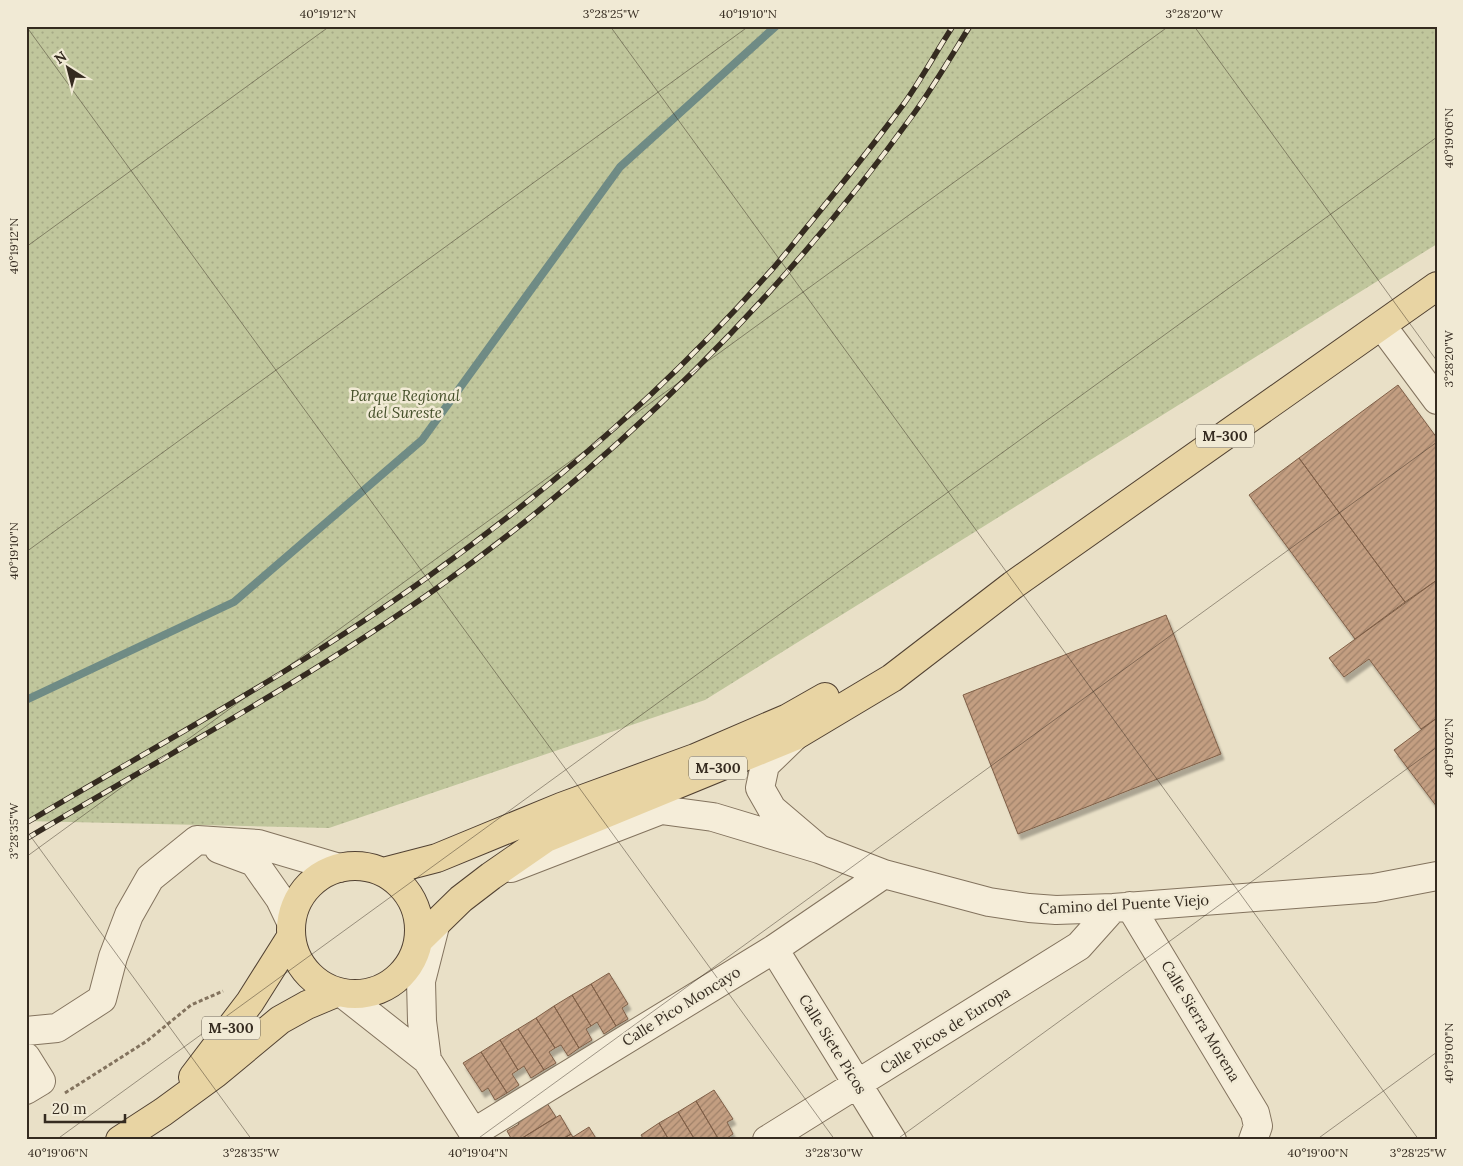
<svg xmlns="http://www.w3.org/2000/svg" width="1463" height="1166" viewBox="0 0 1463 1166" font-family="Lora,serif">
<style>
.park{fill:url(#park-dots)}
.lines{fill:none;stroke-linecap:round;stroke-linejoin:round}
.stream{stroke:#6f8b85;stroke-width:8}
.building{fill:url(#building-hatch);stroke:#7f5f47;filter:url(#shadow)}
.minor-casing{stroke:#83735e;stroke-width:30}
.major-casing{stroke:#514132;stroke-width:30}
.path{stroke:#83735e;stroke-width:3;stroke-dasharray:4 2.5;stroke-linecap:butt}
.minor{stroke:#f5edd9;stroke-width:28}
.major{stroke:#e8d4a3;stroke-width:28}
.rail-casing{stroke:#352b20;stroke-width:5.5}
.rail{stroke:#f1ead5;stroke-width:4;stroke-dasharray:11;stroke-linecap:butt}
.ticks{fill:none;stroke:#352b20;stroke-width:1;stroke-opacity:0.45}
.labels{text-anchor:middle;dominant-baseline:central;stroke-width:5;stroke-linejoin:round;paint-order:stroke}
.shield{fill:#f1ead5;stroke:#6d6456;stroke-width:1}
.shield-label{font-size:14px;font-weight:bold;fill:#352b20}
.park-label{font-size:15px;font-style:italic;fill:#444f29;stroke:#f1ead5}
.street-label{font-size:15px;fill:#352b20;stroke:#f1ead5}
.neatline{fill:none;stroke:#352b20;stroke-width:2}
.ticks-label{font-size:12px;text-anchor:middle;fill:#352b20}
</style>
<defs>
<pattern id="park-dots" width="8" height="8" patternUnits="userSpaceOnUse" patternTransform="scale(1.25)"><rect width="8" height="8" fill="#c0c69c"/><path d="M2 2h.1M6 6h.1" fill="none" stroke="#a6aa86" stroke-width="1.8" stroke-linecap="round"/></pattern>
<pattern id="building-hatch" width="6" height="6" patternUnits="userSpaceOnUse" patternTransform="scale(1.25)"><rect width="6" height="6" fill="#c39e81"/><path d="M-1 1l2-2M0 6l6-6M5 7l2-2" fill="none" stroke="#9f8169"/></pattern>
<filter id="shadow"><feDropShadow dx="3" dy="5.5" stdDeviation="1" flood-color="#0004"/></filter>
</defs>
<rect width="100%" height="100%" fill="#e9e0c7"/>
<path class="park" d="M26 26H1437V244L705 700 329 828 26 821Z"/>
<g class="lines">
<path class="stream" d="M26 700 234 602 422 440 620 167 776 26"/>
</g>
<path class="building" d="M1398 385 1437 438V580L1405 602 1299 458Z
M1299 458 1405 602 1355 639 1249 495Z
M1437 580V718L1421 729 1369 659 1344 677 1329 658Z
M1166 615 1221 754 1018 834 963 695Z
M1437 718V807L1394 750Z
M609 973 628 1004 622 1008 628 1019 616 1026 591 984Z
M591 984 616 1026 604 1034 597 1022 591 1026 572 995Z
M572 995 591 1026 586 1029 592 1040 579 1048 554 1006Z
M554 1006 579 1048 568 1056 561 1045 555 1048 536 1018Z
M536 1018 555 1048 549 1052 556 1063 544 1070 518 1029Z
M518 1029 544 1070 531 1078 524 1066 518 1070 500 1040Z
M500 1040 518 1070 512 1074 519 1085 507 1093 481 1052Z
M481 1052 507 1093 495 1100 488 1088 482 1092 463 1063Z
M714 1090 733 1119 727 1122 733 1134 724 1140H719L696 1101Z
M545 1100 556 1117 519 1140H512L507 1131 519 1124 515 1118Z
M696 1101 719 1140H703L701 1138 695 1140 678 1112Z
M678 1112 695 1140H669L659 1123Z
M560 1115 571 1134 561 1140H519Z
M659 1123 669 1140H644L641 1135Z
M589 1127 597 1140H561L571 1134 573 1137Z"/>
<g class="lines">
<g class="minor-casing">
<path id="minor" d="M1382 326 1437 400
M219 849 254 862 280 899 291 922
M819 849 884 874 989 902 1029 908 1056 910 1113 908 1374 888 1437 876
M511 868 661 810 713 817 819 849 772 809 760 788 765 765 794 737
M1130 906 1255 1113 1258 1126 1253 1140
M774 949 892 1140
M342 993 427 1060 478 1140
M26 1031 57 1028 102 999 113 957 129 915 150 878 197 840 258 844 339 868
M26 1057 41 1081 26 1090
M427 1060 422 1021 421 981 435 926
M473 1133 774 949 884 874
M767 1140 1079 946 1113 908"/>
</g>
<g class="major-casing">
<path id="major" d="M291 930a64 64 0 1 1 128 0a64 64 0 1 1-128 0Z
M383 872 437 858 561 807 695 758 788 718 825 697
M419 940 461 899 491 876 546 838 795 736 892 678 1013 585 1437 286
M193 1077 250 1002 291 937
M120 1140 163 1112 215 1074 280 1020 307 1005 338 992"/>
</g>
<path class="path" d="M65 1093 147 1041 191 1005 223 991"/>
<use href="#minor" class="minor"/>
<use href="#major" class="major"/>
<g class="rail-casing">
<path id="rail" d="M26 823C161 743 301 668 429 576 552 488 667 388 767 275 783 258 796 240 811 222 842 184 873 145 903 105 921 80 936 52 953 26
M26 839C163 757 306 681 437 588 621 457 783 295 915 112 935 84 952 55 970 26"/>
</g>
<use href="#rail" class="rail"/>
</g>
<path class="ticks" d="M26 26 835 1140M610 26 1419 1140M1194 26 1437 361M26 247 330 26M26 552 749 26M26 830 252 1140M26 857 1169 26M56 1140 1437 137M476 1140 1437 442M896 1140 1437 747M1316 1140 1437 1052"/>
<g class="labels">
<g class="shield">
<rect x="1196" y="424.5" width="58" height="23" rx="4"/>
<rect x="689" y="756.5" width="58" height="23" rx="4"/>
<rect x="202" y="1016.5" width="58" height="23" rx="4"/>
</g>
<g class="shield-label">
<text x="1225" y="436">M-300</text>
<text x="718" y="768">M-300</text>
<text x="231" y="1028">M-300</text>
</g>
<g class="park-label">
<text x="405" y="395">Parque Regional<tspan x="405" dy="17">del Sureste</tspan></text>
</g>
<g class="street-label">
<text transform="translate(1124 904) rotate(-3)">Camino del Puente Viejo</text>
<text transform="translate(681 1006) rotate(-32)">Calle Pico Moncayo</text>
<text transform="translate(1201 1021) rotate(59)">Calle Sierra Morena</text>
<text transform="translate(945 1030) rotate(-32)">Calle Picos de Europa</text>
<text transform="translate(833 1044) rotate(58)">Calle Siete Picos</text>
</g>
</g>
<rect width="1463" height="1166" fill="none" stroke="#f1ead5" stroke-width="55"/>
<g transform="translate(68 68) rotate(324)" stroke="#f1ead5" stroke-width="4" paint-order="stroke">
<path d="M0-4L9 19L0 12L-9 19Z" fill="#352b20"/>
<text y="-8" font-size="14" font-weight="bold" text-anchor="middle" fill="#352b20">N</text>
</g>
<path d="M45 1114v8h80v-8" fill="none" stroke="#352b20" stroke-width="2.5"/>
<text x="52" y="1114" font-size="15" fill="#352b20" stroke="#f1ead5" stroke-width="4" paint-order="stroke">20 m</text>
<rect x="28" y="28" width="1408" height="1110" class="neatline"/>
<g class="ticks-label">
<text x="328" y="18">40°19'12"N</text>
<text x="611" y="18">3°28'25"W</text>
<text x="748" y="18">40°19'10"N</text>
<text x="1194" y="18">3°28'20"W</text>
<text transform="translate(1449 138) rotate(-90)" y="4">40°19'06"N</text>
<text transform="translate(14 246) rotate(-90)" y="4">40°19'12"N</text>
<text transform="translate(1449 359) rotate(-90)" y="4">3°28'20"W</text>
<text transform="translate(14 551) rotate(-90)" y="4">40°19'10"N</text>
<text transform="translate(1449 748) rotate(-90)" y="4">40°19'02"N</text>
<text transform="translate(14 831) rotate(-90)" y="4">3°28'35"W</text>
<text transform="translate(1449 1053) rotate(-90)" y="4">40°19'00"N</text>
<text x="58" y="1157">40°19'06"N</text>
<text x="251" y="1157">3°28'35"W</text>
<text x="478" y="1157">40°19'04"N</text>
<text x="834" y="1157">3°28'30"W</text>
<text x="1318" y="1157">40°19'00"N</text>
<text x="1418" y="1157">3°28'25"W</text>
</g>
</svg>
